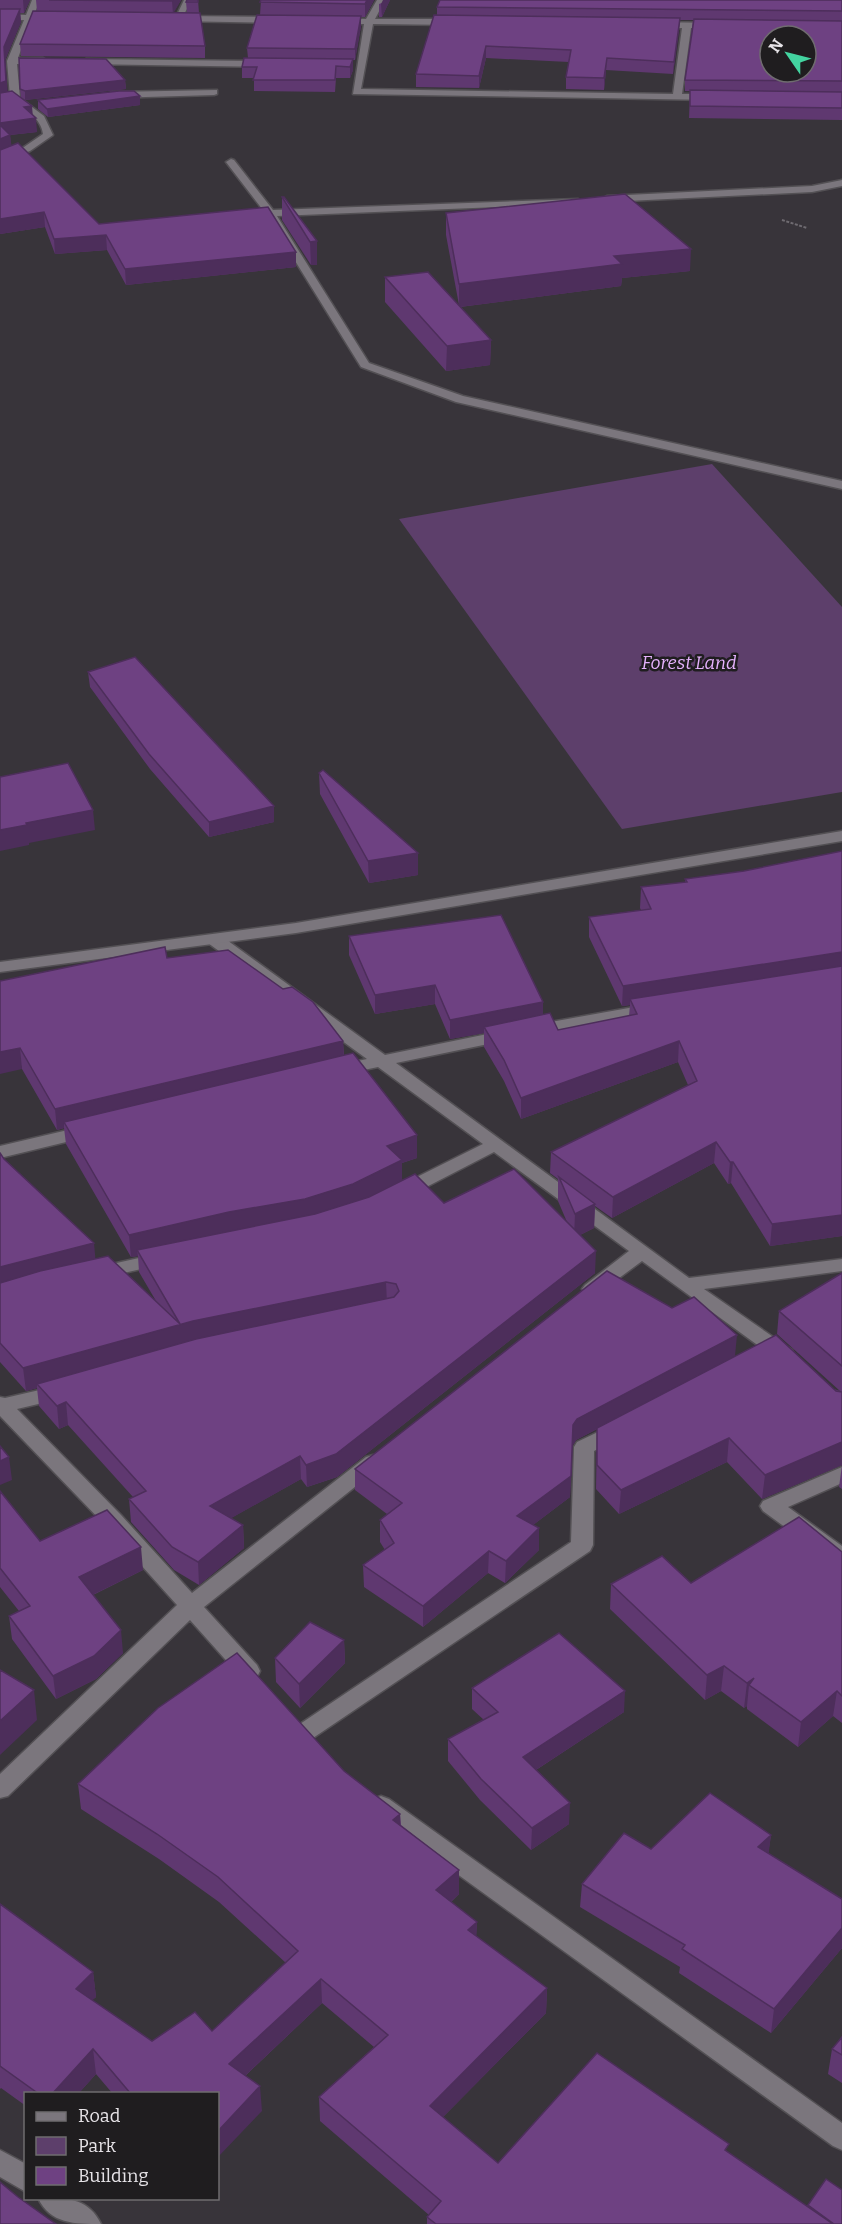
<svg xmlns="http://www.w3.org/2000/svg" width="842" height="2224" viewBox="0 0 842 2224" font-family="Bitter,serif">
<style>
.green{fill:#5d3f6b}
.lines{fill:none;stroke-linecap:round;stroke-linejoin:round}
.minor-casing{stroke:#535054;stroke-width:3}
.tertiary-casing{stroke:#535054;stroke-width:3}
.path{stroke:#6f6b71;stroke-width:2;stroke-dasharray:3 1.5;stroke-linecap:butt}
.minor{fill:#7b767d;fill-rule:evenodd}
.tertiary{fill:#7b767d;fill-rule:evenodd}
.wall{fill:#5f3870}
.shaded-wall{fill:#4d2e5b}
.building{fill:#6e4182;stroke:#4d2e5b;stroke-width:1.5;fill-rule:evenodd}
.labels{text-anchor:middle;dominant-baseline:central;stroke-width:5;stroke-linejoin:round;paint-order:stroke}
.far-park-label{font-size:18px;font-style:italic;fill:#e5b2fd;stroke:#1f1d1f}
</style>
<rect width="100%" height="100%" fill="#38343a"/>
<path class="green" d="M712 464 842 607V792L622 829 399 519Z"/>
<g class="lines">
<g class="minor-casing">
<path id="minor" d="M32 0H40L34 15 58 18 54 21 32 20 18 58H43L48 61 43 64H17L20 98 44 116 53 135 30 151 0 162V156L24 147 43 134C41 118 26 110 13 102L0 105V99L10 97 7 61 24 20H0V14L26 15Z
M184 0H192L183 16 279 17 283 20 279 23 174 21Z
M377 0H385L375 19H456L460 22 456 25 373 24 361 89 673 94 682 28H655L651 25 655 22 717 23 721 26 720 28H691L682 94H713L718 97 713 100 353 94 364 24H337L333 21 337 18 366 19Z
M86 59 265 61 270 64 265 67 83 64 81 62Z
M217 90V94L214 95 112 98 107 95 112 92Z
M231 159 234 160 273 210 578 199 579 201 574 204 277 216 369 363 463 396 842 481V489L456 402 361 367 266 214 226 162Z
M842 180V186L812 192 607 202 602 199 607 196 812 186Z
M214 934 220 935 385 1055 507 1030 513 1031 516 1035 513 1039 396 1063 689 1278 842 1259V1271L704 1289 792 1350 795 1355 792 1360H778L642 1261 599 1293H585L582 1289 585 1285 629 1251 494 1152 407 1197H393L391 1193 393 1189 483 1144 378 1067 340 1075 334 1074 331 1070 334 1066 367 1059 208 943 206 939Z
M651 1004 660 1009 657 1013 534 1035 525 1030 534 1025Z
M89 1125 95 1127 98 1131 95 1135 0 1158V1146Z
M161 1253 168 1255 171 1259 168 1263 97 1279 90 1277 87 1273 90 1269Z
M61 1385 68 1387 71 1392 68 1397 17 1409 121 1515 192 1593 366 1457 373 1455 380 1457 383 1462 380 1467 204 1607 257 1665 260 1671 257 1677 249 1680 241 1677 190 1620 8 1796 0 1798V1774L177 1605 105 1525 0 1416V1397L5 1398Z
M619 1422 626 1424 629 1429 626 1434 594 1451 593 1545 590 1551 313 1738 305 1741 297 1738 293 1732 297 1726 571 1542 574 1447 577 1442Z
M842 1467V1483L788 1507 842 1546V1565L834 1563 763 1511 760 1506 763 1501Z
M381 1796 389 1799 842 2123V2150L833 2146 373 1813 369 1806 373 1799Z
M0 2150 26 2164V2192L0 2177Z
M38 2198C63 2198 88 2196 101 2224 75 2224 50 2224 38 2198Z"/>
</g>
<g class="tertiary-casing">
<path id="tertiary" d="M842 831V841L296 933 0 972V962L296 923Z"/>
</g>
<path class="path" d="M782 220 807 228"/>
<use href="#minor" class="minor"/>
<use href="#tertiary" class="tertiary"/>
</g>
<path class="wall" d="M0 0H30L24 13H20L21 22 5 60 7 92 21 97 20 89 125 80 126 89 25 100 22 98 33 115 37 132 10 135 11 146 99 224 296 252V267L126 285 107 250 55 254 45 227 0 234Z
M36 0H181L173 13H187L186 2 198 0 199 13 205 46V58L21 56 20 44 37 11Z
M261 0H374L365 17H361V26L355 60H353V70L350 78H336L335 92 254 91V78H242V67L248 58 247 48 260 15Z
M390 0 382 17H379V4Z
M842 0V120L689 118 690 91H685V80L693 20H680L673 74 606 70 604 90 566 89V77L569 62 486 58 479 88 416 87V74L437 15V7Z
M140 96V105L48 117 38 109V100Z
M282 197 317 241V265H311L282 220Z
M446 213 690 271 622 278 621 286 460 307 491 340 490 365 446 371 385 302V277L459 305 446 235Z
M88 672 274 806V822L209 837 150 769 90 687Z
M319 773 418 875 369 883 320 794Z
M842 851V1236L770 1246 731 1183 728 1184 714 1163 612 1218 595 1206 594 1228 580 1235 595 1273 337 1477 307 1487 301 1479 231 1518 243 1525 244 1548 199 1585 174 1570 131 1522 129 1499 133 1497 68 1425 59 1429 39 1406 37 1388 26 1391 0 1362V1153L4 1159 95 1259 156 1301 139 1272 138 1256 131 1257 66 1144 64 1128 57 1130 22 1069 0 981 167 958 343 1041 344 1056 417 1135V1158L402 1163V1180L444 1203 567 1222 558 1201V1179L550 1173 551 1152 688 1085 678 1062 521 1119 504 1081 484 1047V1033L450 1039 435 1004 375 1014 349 955V936L543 1002V1015L558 1030 629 1016 630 1005 622 1006 589 937V917L641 910 640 908 641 887 685 883V879L744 871Z
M842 1273V1489L839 1487 842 1465 762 1499 727 1462 619 1514 596 1489 597 1429 576 1440 572 1446 570 1497 533 1525 539 1550 505 1583 488 1573 423 1627 364 1587 363 1565 385 1550 380 1542V1520L387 1514 355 1490V1469L735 1356 840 1391 777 1334 779 1311Z
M0 1491 40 1541 143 1570 93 1595 123 1653 96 1679 56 1699 12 1639 9 1616 19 1611 0 1587Z
M842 1552V1723L833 1716 798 1747 747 1709V1706L744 1708 721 1691 705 1700 610 1609 611 1584 691 1583Z
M344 1640 345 1663 300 1708 276 1682 275 1658Z
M472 1688 624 1712 536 1770 569 1824 531 1850 480 1800 448 1761V1739L484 1720 472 1709Z
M344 1771 400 1814 401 1825 459 1870V1894L451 1902 477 1922 476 1936 547 1988 546 2013 443 2117 498 2163 728 2152 808 2207V2205L842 2224H427V2217L429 2215 320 2121 319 2097 374 2047 322 2003 245 2076 262 2111 218 2094H113L96 2074 78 2094H26V2106L1 2088 0 2089V1904L93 1972 96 1997 92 2000 152 2041 212 2031 286 1963 219 1902 159 1859 81 1809 78 1784Z
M771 1835 768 1854 842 1899V1948L771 2033 679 1973 680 1967 580 1907 582 1884 651 1849Z
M842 2037V2083L828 2074 832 2049Z"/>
<path class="shaded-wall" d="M23 0H30L24 13Z
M173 0H181L173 14 172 1Z
M367 0H374L365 17V4Z
M383 0H390L382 17 381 4Z
M20 9 21 22 5 60 8 95 0 97V83L4 47Z
M361 16V26L355 60V49Z
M680 18 679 30 673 74 674 62Z
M486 46V58L479 88V76Z
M607 58 606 70 604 90V78Z
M353 59V70L350 78V67Z
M125 80 126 89 25 100V91Z
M140 96V105L48 117 47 109Z
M32 106 33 118H36L37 132 10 135 12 149 0 154V123L24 107Z
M44 212 45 227 0 234V219Z
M106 235 107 250 55 254 54 239Z
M317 241V265H311L310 242Z
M691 249 690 271 622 278 621 286 459 307V284L614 256Z
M296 252V267L126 285 125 269Z
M491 340 490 365 446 371 447 346Z
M274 806V822L209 837V822Z
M93 810 95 830 29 843V845L0 851V830L26 823Z
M418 853V875L369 883 368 861Z
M842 952V972L630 999V1005L622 1006 623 986Z
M435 985V1004L375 1014V995Z
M543 1002V1021L484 1027V1033L450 1039V1020Z
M343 1041 344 1062 64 1122V1128L57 1130 55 1109Z
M679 1041 678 1062 521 1119V1098Z
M20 1048 22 1069 0 1074V1052Z
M417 1135V1158L402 1163V1182L353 1207 137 1250 138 1256 131 1257 129 1235Z
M716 1142 714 1163 612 1218 613 1197Z
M730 1162H733L731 1183 728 1184Z
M595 1204 594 1228 574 1238 575 1214Z
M842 1215V1236L770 1246 772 1224Z
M94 1243 96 1265 0 1290V1267Z
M596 1251 595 1273 337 1477 307 1487 306 1465Z
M386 1282 387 1304 37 1384V1388L26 1391 23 1368 193 1321Z
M737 1335 735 1356 576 1440 572 1447 573 1425 577 1419Z
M66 1402 68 1425 59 1429 57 1406Z
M729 1438 727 1462 619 1514 621 1490Z
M842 1442V1465L762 1499 765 1475Z
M300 1456 301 1479 212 1529 210 1506Z
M9 1457 12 1480 0 1485V1461Z
M571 1476 570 1497 516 1538 517 1516Z
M243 1525 244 1548 199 1585 198 1562Z
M539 1528V1550L505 1583 506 1561Z
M141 1547 143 1570 82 1600 79 1577Z
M489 1551 488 1573 423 1627V1606Z
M121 1630 123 1653 96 1679 56 1699 53 1676Z
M344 1640 345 1663 300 1708 299 1684Z
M724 1666 721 1691 705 1700 707 1675Z
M754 1678 749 1685 747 1706 744 1708 747 1683Z
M34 1690 37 1720 0 1755V1721Z
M625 1691 624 1712 522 1779 523 1757Z
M837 1691 833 1716 798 1747 801 1722Z
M570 1803 569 1824 531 1850 532 1828Z
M400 1814 401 1839 393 1820Z
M771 1835 768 1858 758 1847Z
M459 1870V1894L436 1915V1890Z
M477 1922 476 1946 468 1930Z
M842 1928V1948L771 2033 774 2009Z
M93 1972 96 1997 79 2013 76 1989Z
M321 1979 322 2003 231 2089 229 2064Z
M547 1988 546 2013 430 2130V2106Z
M93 2049 96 2074 78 2094H52Z
M260 2086 262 2111 218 2157V2131Z"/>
<path class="building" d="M49 0H173L172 1Z
M187 0H198V2H186Z
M261 0H367L365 4 260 2Z
M440 0H842V11L437 7Z
M0 9H20L4 47 6 81 0 83Z
M33 11 200 13 205 46 20 44Z
M257 15 361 16 355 49 247 48Z
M434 15 680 18 674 62 607 58 604 78 566 77 571 50 486 46 479 76 416 74Z
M694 19 842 21V81L685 80ZM770 36H806V72H770Z
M19 58 106 59 125 80 25 91 20 89Z
M244 58 353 59 350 67 336 66 335 80H253L257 67H242Z
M690 90 842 92V108L690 106Z
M12 91 32 106 24 107 36 118 0 123V93Z
M119 91H134L140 96 47 109 38 100Z
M0 125 10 135 0 139Z
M18 143 99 224 268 207 296 252 125 269 106 235 54 239 44 212 0 219V150Z
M625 194 691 249 614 256 622 264 459 284 446 213Z
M282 197H284L317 241 310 242Z
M428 272 491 340 447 346 385 277Z
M135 657 274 806 209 822 149 754 88 672Z
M68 763 93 810 26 823 27 825 0 830V777Z
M323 770 418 853 368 861 319 773Z
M842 851V952L623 986 589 917 651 909 641 887 687 882 685 879 744 871Z
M501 915 543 1002 450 1020 435 985 375 995 349 936Z
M165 947 167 958 228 950 283 989 292 987 313 1002 343 1041 55 1109 20 1048 0 1052V981Z
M842 966V1215L772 1224 733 1162H730L716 1142 613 1197 551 1152 697 1081 679 1041 521 1098 504 1060 484 1027 550 1013 558 1030 637 1014 630 999Z
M353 1053 417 1135 387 1146 402 1160 353 1184 305 1199 229 1212 129 1235 64 1122Z
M0 1153 4 1159 94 1243 0 1267Z
M514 1169 596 1251 336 1454 306 1465 300 1456 210 1506 243 1525 198 1562 172 1547 129 1499 146 1491 66 1402 57 1406 37 1384 196 1339 394 1297 399 1291 396 1284 386 1282 193 1321 23 1368 0 1343V1283L40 1271 108 1256 180 1324 137 1250 315 1214 369 1197 415 1174 444 1203Z
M559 1177 595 1204 575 1214Z
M607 1271 672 1308 694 1297 737 1335 577 1419 573 1425 571 1476 517 1516 539 1528 506 1561 489 1551 423 1606 363 1565 394 1543 380 1520 402 1503 355 1469Z
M842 1273V1366L779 1311Z
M776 1335 836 1391 842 1392V1442L765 1475 729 1438 621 1490 597 1465V1428Z
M0 1446 9 1457 0 1461Z
M0 1491 40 1541 107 1510 141 1547 79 1577 121 1630 94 1656 53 1676 9 1616 30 1606 0 1568Z
M799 1517 842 1552V1696L837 1691 801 1722 749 1685 754 1678 747 1683 724 1666 707 1675 611 1584 662 1556 691 1583Z
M310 1622 344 1640 299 1684 275 1658Z
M559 1633 625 1691 523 1757 570 1803 532 1828 481 1779 448 1739 498 1712 472 1688Z
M237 1653 344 1771 400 1814 393 1820 459 1870 436 1890 477 1922 468 1930 547 1988 430 2106 498 2163 597 2053 729 2144 725 2150 833 2224H436L427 2217 441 2201 319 2097 388 2035 321 1979 229 2064 260 2086 218 2131V2094H131L93 2049 52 2094H39L0 2066V1904L93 1972 76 1989 152 2041 195 2012 212 2031 298 1951 218 1877 157 1834 78 1784 158 1708Z
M0 1670 34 1690 0 1721Z
M710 1793 771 1835 758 1847 842 1899V1928L774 2009 682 1949 685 1945 582 1884 624 1833 651 1849Z
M842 2037V2055L832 2049Z
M826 2179 842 2190V2224H834L808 2205Z
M0 2182 18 2197 56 2224H0Z"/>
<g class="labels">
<g class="far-park-label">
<text x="689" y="663">Forest Land</text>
</g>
</g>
<rect x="24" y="2092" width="195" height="108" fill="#1f1d1f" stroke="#6f6c6f" stroke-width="1.5"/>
<rect x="36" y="2112" width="30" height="9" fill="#7b767d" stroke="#6f6c6f" stroke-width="1.5"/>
<text x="78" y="2122" font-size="18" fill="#e6e3e7">Road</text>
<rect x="36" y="2137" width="30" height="18" fill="#5d3f6b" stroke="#6f6c6f" stroke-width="1.5"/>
<text x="78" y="2152" font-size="18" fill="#e6e3e7">Park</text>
<rect x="36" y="2167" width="30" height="18" fill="#6e4182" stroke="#6f6c6f" stroke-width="1.5"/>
<text x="78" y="2182" font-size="18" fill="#e6e3e7">Building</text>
<g transform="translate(788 54) rotate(305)"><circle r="28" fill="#1f1d1f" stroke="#6f6c6f" stroke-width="1.5"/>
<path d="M0-4.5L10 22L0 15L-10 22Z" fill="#43d4a0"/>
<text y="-9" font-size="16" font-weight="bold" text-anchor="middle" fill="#e6e3e7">N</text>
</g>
</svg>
